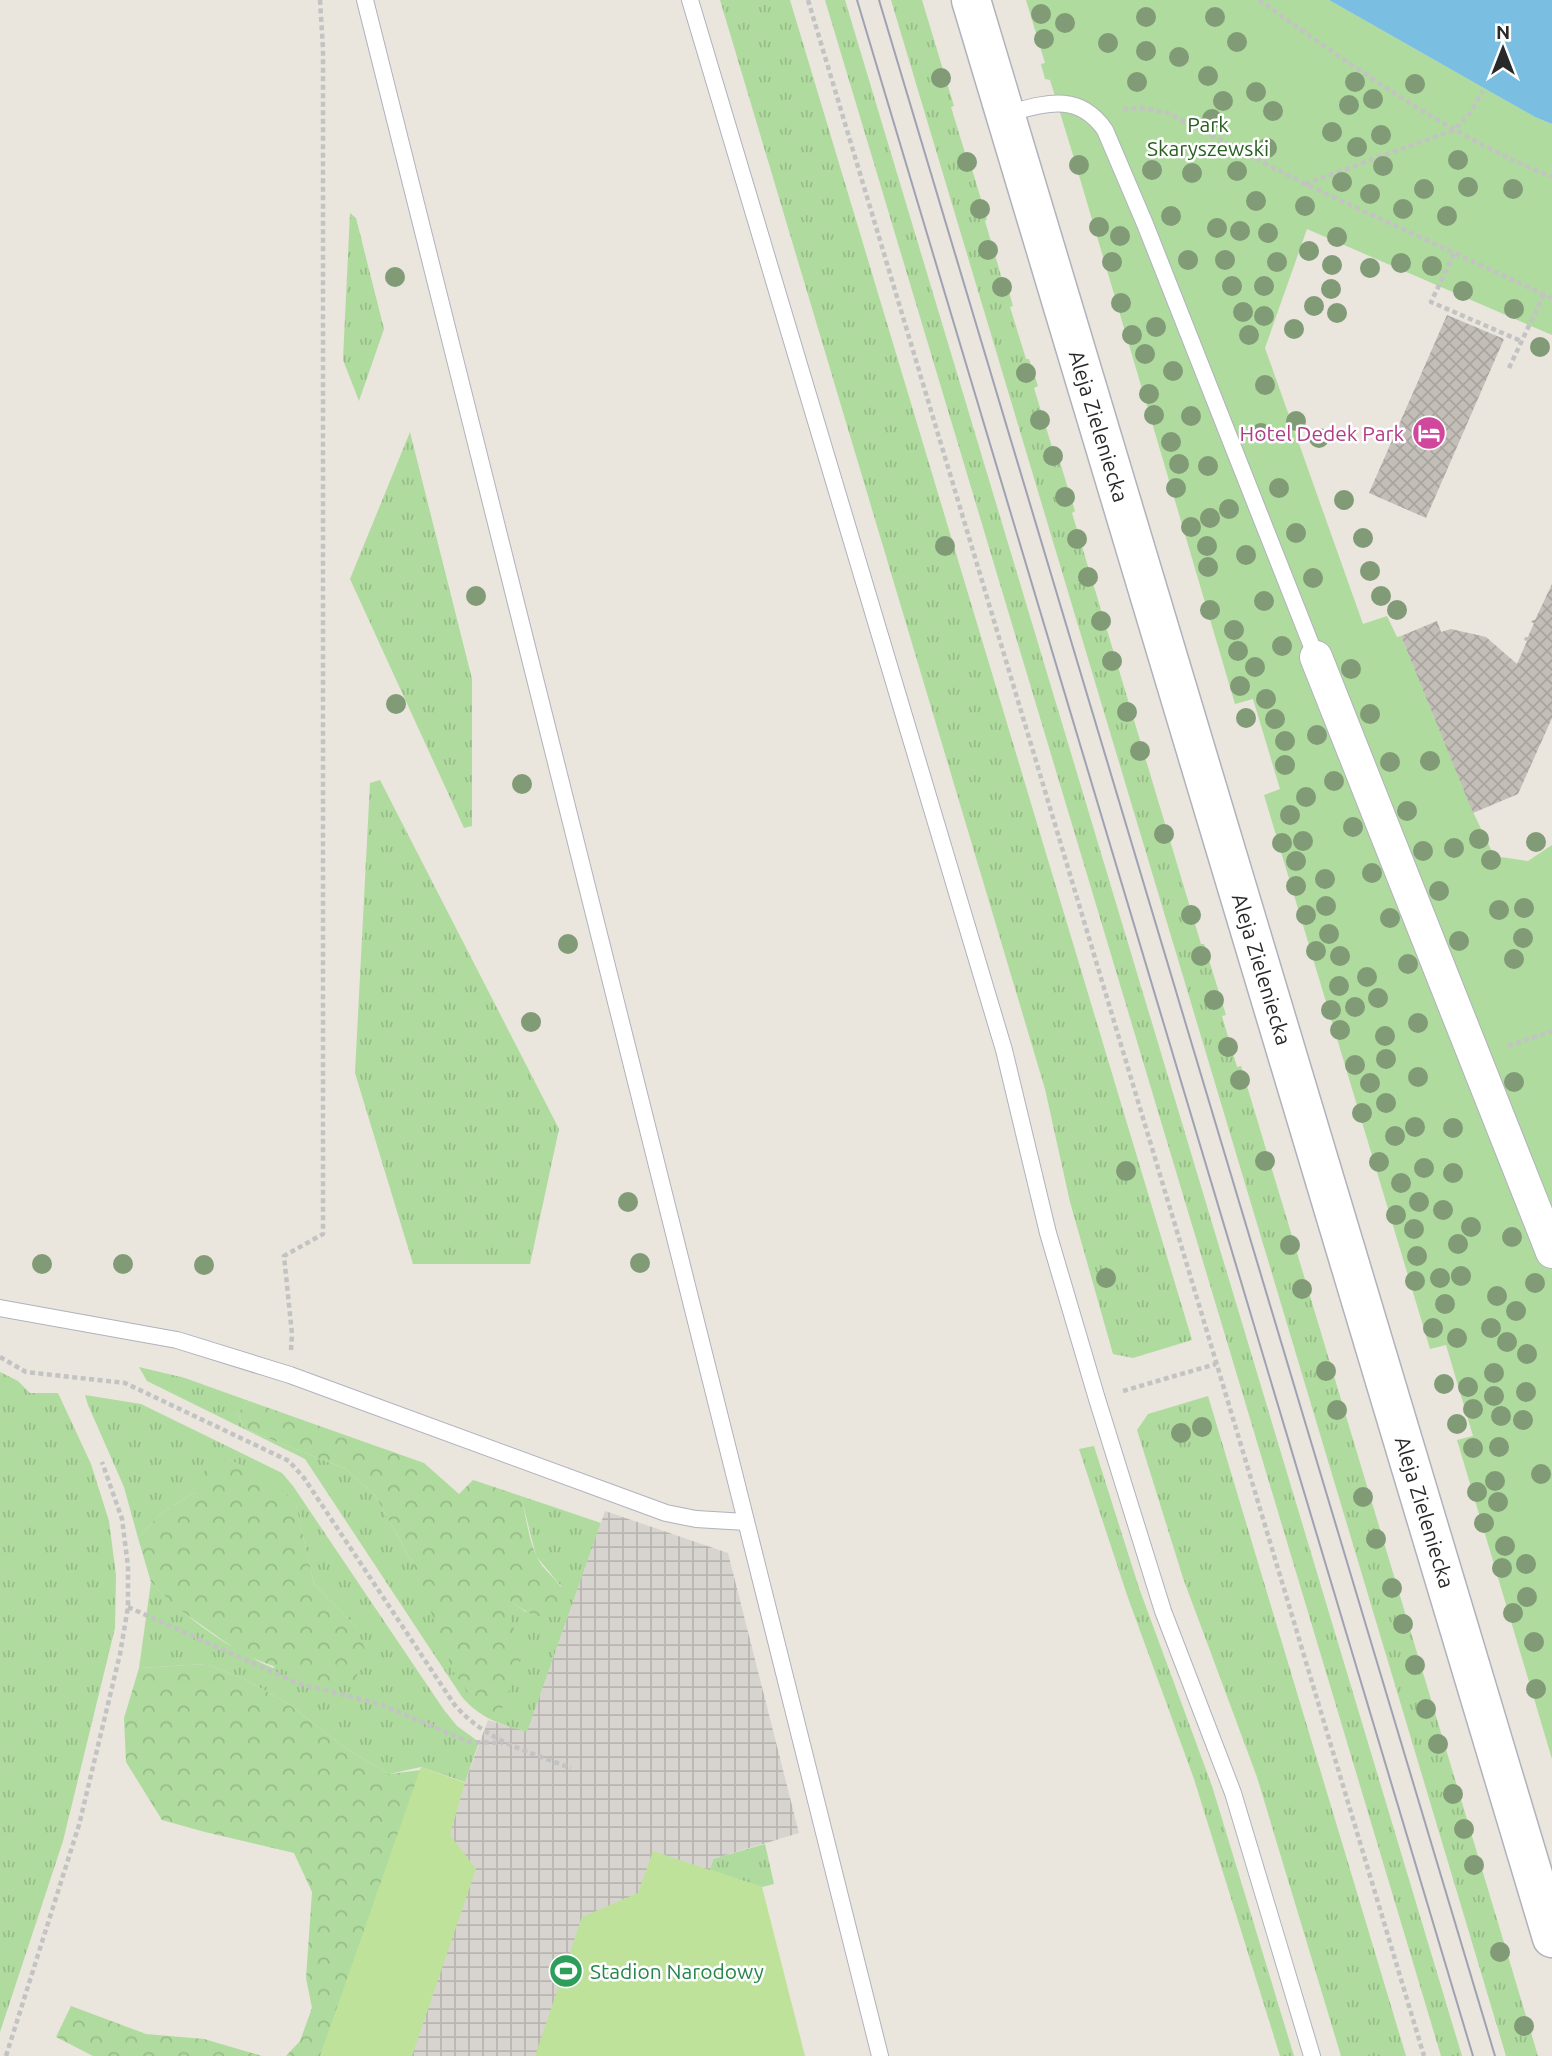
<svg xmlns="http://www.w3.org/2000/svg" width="1552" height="2056" viewBox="0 0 1552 2056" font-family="Ubuntu,sans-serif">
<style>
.grass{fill:url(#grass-tufts)}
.forest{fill:url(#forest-crowns)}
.park{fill:#afdb9e}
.pitch{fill:#bfe29b}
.plaza{fill:url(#plaza-grid)}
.water{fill:#7abfe2}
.building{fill:url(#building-cross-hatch)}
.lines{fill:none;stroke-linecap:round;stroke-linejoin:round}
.lane-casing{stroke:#b0b2bc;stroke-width:18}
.street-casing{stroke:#b0b2bc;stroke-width:34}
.secondary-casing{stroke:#b0b2bc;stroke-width:41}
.path{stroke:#c3c3c3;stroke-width:4.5;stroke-dasharray:5 3.5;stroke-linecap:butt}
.lane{stroke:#fff;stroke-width:16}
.street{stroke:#fff;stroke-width:32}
.secondary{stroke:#fff;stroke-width:38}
.tram{stroke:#a0a1b2;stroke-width:2}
.tree{fill:#809b76}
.labels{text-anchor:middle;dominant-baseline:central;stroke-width:5;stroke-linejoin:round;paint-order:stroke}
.park-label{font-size:21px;fill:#295f21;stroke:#fff}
.street-label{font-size:21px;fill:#292929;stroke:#fff}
.hotel-label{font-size:21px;fill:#b23c85;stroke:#fff;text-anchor:end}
.leisure-label{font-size:21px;fill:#27864d;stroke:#fff;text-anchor:start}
</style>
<defs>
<pattern id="grass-tufts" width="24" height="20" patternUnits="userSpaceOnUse" patternTransform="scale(1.75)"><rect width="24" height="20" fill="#afdb9e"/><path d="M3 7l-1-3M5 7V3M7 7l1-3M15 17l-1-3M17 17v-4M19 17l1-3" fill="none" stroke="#97bc88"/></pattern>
<pattern id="forest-crowns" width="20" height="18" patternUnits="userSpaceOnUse" patternTransform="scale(1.75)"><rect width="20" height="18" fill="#afdb9e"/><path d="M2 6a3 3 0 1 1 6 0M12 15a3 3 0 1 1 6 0" fill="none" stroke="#97bc88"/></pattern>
<pattern id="plaza-grid" width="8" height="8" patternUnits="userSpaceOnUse" patternTransform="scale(1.75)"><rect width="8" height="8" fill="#d7d4cf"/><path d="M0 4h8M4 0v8" fill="none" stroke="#b9b6b2"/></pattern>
<pattern id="building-cross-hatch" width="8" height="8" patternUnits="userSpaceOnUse" patternTransform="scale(1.75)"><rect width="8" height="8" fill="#c3bfb8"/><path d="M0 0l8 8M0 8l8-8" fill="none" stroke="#a8a49e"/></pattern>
</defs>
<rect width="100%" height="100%" fill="#eae5dd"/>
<path class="grass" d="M720 0H790L1192 1340 1133 1358 1113 1354 1070 1202 1045 1089Z
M825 0H845L1462 2056H1441Z
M891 0H922L954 106 951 107 966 156H968L987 219 985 221 1002 279 1005 278 1013 306 1010 307 1026 359H1029L1038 386 1034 388 1052 447 1055 446 1075 511 1072 513 1201 944H1204L1226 1015 1222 1016 1237 1067 1241 1066 1538 2056H1506Z
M350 213 356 218 384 329 359 401 343 360Z
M410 432 472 679V826L464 828 350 579Z
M380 780 559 1129 530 1264H413L355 1073 370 783Z
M139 1367 185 1378 249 1401 237 1414 245 1429 346 1469 375 1495 413 1564 505 1597 526 1612 561 1586 536 1556 521 1496 601 1523 527 1733C499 1723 481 1719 462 1697L305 1459 147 1381Z
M0 1372 18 1381 30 1393H58L91 1464 109 1521 116 1575 115 1628 63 1841 0 2032Z
M85 1395 141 1404 282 1473 293 1486 444 1710 457 1726 479 1742 465 1782 421 1767 389 1774 344 1747 287 1703 246 1680 206 1664 139 1668 151 1582C186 1618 227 1648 273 1668L357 1628 314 1584 296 1506 195 1492 161 1513 138 1538 124 1487 88 1405Z
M1208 1396 1406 2056H1341L1257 1777 1183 1578 1137 1430 1148 1414Z
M1094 1446 1139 1588 1212 1786 1294 2056H1280L1194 1779 1127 1595 1079 1449Z
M765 1844 774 1884 762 1887 710 1870 713 1859Z"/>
<path class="forest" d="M249 1401 424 1463 459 1494 473 1480 521 1496C526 1515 528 1537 536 1555 548 1582 573 1579 558 1616 534 1621 524 1609 505 1598L522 1657 500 1714 478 1706 453 1671 413 1564 375 1495 346 1469 245 1429 237 1414Z
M227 1458 274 1481 296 1505 314 1584 357 1628 368 1658 353 1682 325 1686 242 1654 176 1607 151 1582 138 1538 161 1513 195 1492 207 1466Z
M206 1664 246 1680 287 1703 344 1747 389 1774 421 1770 412 2056H286L300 2041 312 2008 306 1978 312 1892 294 1853 205 1832 162 1820 126 1762 124 1718 139 1668Z
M71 2006 146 2034 204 2039 262 2056H93L56 2037Z"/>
<path class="park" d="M1026 0H1329L1535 117 1552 124V335L1307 229 1265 348 1363 624 1387 616 1397 637 1401 636 1473 812 1494 856 1528 861 1552 845V1759L1457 1440 1473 1436 1446 1345 1430 1349 1264 795 1280 789 1253 699 1235 704 1073 155 1050 80 1045 79 1041 64 1045 63Z"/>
<path class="pitch" d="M421 1767 653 1850 762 1887 805 2056H320Z"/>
<path class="plaza" d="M605 1511 728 1553 799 1833 713 1859 710 1870 653 1851 638 1893 582 1917 535 2056H412L476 1869 450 1835 465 1782 488 1720 527 1732Z"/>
<path class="water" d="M1329 0H1552V124L1535 117Z"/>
<path class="building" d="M1447 315 1504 339 1426 518 1369 493Z
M1552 584V718L1518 794 1473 813 1401 636 1437 621 1441 632 1451 629 1486 637 1517 664 1527 641 1524 640 1525 637H1528L1534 623 1531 622 1533 620H1535Z"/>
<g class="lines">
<g class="lane-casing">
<path id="lane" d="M365 0 880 2056
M690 0 1004 1050 1048 1233 1097 1399 1163 1611 1233 1793 1312 2056
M1005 114C1044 104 1078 91 1105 130L1145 224 1316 657
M0 1308 177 1340 290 1375 666 1513 696 1519 746 1522"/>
</g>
<g class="street-casing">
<path id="street" d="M1316 657 1552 1252"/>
</g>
<g class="secondary-casing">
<path id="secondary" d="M971 0 1552 1938"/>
</g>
<path class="path" d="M808 0 1424 2056
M1259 0C1352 66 1446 134 1552 177
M1123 109 1142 108 1168 113 1305 184 1552 298
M1305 184 1454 130 1470 113 1483 91
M1454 254 1431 302 1521 341
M1509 368 1544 294
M1508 1046 1552 1031
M291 1350 292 1334 284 1256 323 1234V49L320 0
M0 1357 26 1372 125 1383 289 1461 304 1478 454 1704C484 1740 528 1752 571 1768
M1123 1391 1216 1364
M128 1607 297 1683 380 1704 469 1742 503 1743
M6 2056 79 1825 120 1654 128 1607V1566L122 1519 102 1462"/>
<use href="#lane" class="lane"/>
<use href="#street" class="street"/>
<use href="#secondary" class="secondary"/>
<path class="tram" d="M857 0 1473 2056
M879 0 1495 2056"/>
</g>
<g class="tree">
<circle cx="1041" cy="14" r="10"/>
<circle cx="1146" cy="17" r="10"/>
<circle cx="1215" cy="17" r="10"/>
<circle cx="1065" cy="23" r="10"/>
<circle cx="1044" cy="39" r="10"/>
<circle cx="1237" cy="42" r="10"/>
<circle cx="1108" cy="43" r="10"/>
<circle cx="1146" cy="51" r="10"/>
<circle cx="1179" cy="57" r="10"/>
<circle cx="1208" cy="76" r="10"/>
<circle cx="941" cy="78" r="10"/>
<circle cx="1137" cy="82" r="10"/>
<circle cx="1355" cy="82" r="10"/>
<circle cx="1415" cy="84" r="10"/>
<circle cx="1256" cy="92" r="10"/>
<circle cx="1373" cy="99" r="10"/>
<circle cx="1223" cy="101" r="10"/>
<circle cx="1349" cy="105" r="10"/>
<circle cx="1273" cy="111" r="10"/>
<circle cx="1212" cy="119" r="10"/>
<circle cx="1332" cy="132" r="10"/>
<circle cx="1381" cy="135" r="10"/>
<circle cx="1357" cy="147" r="10"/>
<circle cx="1267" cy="148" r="10"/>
<circle cx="1458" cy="160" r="10"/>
<circle cx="967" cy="162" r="10"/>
<circle cx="1079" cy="165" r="10"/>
<circle cx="1383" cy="166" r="10"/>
<circle cx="1152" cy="170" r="10"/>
<circle cx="1237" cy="171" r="10"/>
<circle cx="1192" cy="173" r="10"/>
<circle cx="1342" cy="182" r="10"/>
<circle cx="1468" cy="187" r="10"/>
<circle cx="1424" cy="189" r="10"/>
<circle cx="1513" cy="189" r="10"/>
<circle cx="1370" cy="194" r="10"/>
<circle cx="1256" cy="201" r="10"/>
<circle cx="1305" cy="206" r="10"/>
<circle cx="980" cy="209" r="10"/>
<circle cx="1403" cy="209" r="10"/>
<circle cx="1171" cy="216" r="10"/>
<circle cx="1447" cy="216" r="10"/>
<circle cx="1099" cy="227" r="10"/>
<circle cx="1217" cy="228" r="10"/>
<circle cx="1240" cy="231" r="10"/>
<circle cx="1268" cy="233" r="10"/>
<circle cx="1120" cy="236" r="10"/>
<circle cx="1337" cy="237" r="10"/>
<circle cx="988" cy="250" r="10"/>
<circle cx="1309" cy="251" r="10"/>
<circle cx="1188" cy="260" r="10"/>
<circle cx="1225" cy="260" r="10"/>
<circle cx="1112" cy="262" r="10"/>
<circle cx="1277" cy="262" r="10"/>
<circle cx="1401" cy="263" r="10"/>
<circle cx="1332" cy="265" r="10"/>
<circle cx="1432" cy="266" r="10"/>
<circle cx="1370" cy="268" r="10"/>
<circle cx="395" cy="277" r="10"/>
<circle cx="1232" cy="286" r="10"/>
<circle cx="1264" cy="286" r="10"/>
<circle cx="1002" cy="287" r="10"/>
<circle cx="1331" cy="289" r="10"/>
<circle cx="1463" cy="291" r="10"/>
<circle cx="1121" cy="303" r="10"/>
<circle cx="1314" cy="306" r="10"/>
<circle cx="1514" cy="309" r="10"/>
<circle cx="1243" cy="312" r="10"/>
<circle cx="1337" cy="313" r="10"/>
<circle cx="1264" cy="316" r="10"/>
<circle cx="1156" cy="327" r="10"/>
<circle cx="1294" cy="329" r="10"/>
<circle cx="1132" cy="335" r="10"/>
<circle cx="1249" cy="335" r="10"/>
<circle cx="1540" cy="347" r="10"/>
<circle cx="1145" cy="354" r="10"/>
<circle cx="1173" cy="371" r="10"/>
<circle cx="1026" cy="373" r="10"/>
<circle cx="1265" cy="385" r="10"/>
<circle cx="1149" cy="394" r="10"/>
<circle cx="1154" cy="415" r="10"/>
<circle cx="1191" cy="416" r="10"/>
<circle cx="1040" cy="420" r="10"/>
<circle cx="1296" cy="421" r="10"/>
<circle cx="1261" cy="433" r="10"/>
<circle cx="1319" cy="438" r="10"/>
<circle cx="1171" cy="442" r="10"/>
<circle cx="1053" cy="456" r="10"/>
<circle cx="1179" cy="464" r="10"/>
<circle cx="1208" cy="466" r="10"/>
<circle cx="1176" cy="488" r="10"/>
<circle cx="1279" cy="488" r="10"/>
<circle cx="1065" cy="497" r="10"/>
<circle cx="1344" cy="500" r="10"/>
<circle cx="1229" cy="509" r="10"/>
<circle cx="1210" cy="518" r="10"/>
<circle cx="1191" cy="527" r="10"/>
<circle cx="1296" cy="533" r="10"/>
<circle cx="1363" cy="538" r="10"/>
<circle cx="1077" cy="539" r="10"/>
<circle cx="945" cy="546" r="10"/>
<circle cx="1207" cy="546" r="10"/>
<circle cx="1246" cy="555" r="10"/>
<circle cx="1208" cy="567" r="10"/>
<circle cx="1370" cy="571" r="10"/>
<circle cx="1088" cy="577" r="10"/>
<circle cx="1313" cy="578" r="10"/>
<circle cx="476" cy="596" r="10"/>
<circle cx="1381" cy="596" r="10"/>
<circle cx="1264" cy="601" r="10"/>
<circle cx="1210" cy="610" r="10"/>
<circle cx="1397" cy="610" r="10"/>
<circle cx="1101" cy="621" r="10"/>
<circle cx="1234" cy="630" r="10"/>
<circle cx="1282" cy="646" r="10"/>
<circle cx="1238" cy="651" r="10"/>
<circle cx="1112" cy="661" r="10"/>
<circle cx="1255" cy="667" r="10"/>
<circle cx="1351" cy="669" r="10"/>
<circle cx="1240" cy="686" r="10"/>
<circle cx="1266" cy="699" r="10"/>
<circle cx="396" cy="704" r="10"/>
<circle cx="1127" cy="712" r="10"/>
<circle cx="1370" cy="714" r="10"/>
<circle cx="1246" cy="718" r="10"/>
<circle cx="1275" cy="719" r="10"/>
<circle cx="1317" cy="735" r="10"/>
<circle cx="1285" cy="741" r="10"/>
<circle cx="1140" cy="751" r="10"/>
<circle cx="1430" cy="761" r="10"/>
<circle cx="1390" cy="762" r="10"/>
<circle cx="1285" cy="765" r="10"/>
<circle cx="1334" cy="781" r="10"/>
<circle cx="522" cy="784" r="10"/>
<circle cx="1306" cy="797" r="10"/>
<circle cx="1407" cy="811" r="10"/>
<circle cx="1290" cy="815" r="10"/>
<circle cx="1353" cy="827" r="10"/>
<circle cx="1164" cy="834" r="10"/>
<circle cx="1479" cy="839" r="10"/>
<circle cx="1303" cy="841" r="10"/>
<circle cx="1536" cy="842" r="10"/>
<circle cx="1282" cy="843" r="10"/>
<circle cx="1454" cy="848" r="10"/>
<circle cx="1423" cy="851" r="10"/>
<circle cx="1491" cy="860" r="10"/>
<circle cx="1296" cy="861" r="10"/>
<circle cx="1372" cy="873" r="10"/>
<circle cx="1325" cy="879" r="10"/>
<circle cx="1296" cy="886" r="10"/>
<circle cx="1439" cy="891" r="10"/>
<circle cx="1326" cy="906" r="10"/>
<circle cx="1524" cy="908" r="10"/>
<circle cx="1499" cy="910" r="10"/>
<circle cx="1191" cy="915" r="10"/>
<circle cx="1306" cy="915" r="10"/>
<circle cx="1390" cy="918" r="10"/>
<circle cx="1329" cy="934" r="10"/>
<circle cx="1523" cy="938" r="10"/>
<circle cx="1459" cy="941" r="10"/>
<circle cx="568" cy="944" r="10"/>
<circle cx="1316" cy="951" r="10"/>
<circle cx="1201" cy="956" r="10"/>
<circle cx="1340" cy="956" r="10"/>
<circle cx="1514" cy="959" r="10"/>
<circle cx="1408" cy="964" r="10"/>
<circle cx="1367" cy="977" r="10"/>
<circle cx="1339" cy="986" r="10"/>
<circle cx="1378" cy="998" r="10"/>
<circle cx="1214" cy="1000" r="10"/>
<circle cx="1355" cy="1007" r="10"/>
<circle cx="1331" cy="1010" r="10"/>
<circle cx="531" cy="1022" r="10"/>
<circle cx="1418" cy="1023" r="10"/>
<circle cx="1340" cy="1030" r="10"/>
<circle cx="1385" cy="1036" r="10"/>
<circle cx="1228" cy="1047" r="10"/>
<circle cx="1386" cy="1059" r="10"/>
<circle cx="1355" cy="1065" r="10"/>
<circle cx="1418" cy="1077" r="10"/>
<circle cx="1240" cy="1080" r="10"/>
<circle cx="1514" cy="1082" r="10"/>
<circle cx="1370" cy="1083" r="10"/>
<circle cx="1386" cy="1103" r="10"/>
<circle cx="1362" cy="1113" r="10"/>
<circle cx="1415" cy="1127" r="10"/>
<circle cx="1453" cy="1128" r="10"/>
<circle cx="1395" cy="1136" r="10"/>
<circle cx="1265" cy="1161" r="10"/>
<circle cx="1379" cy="1162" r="10"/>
<circle cx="1424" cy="1168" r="10"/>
<circle cx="1126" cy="1171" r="10"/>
<circle cx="1453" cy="1173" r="10"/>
<circle cx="1401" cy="1183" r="10"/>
<circle cx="628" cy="1202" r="10"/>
<circle cx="1419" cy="1202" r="10"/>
<circle cx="1443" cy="1210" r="10"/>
<circle cx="1396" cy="1215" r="10"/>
<circle cx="1471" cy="1227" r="10"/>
<circle cx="1414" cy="1229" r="10"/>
<circle cx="1512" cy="1237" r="10"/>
<circle cx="1458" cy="1244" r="10"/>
<circle cx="1290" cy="1245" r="10"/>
<circle cx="1417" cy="1256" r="10"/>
<circle cx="640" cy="1263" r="10"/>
<circle cx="42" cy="1264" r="10"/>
<circle cx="123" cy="1264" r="10"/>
<circle cx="204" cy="1265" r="10"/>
<circle cx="1461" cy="1276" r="10"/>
<circle cx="1106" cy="1278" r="10"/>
<circle cx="1440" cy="1278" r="10"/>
<circle cx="1415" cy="1281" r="10"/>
<circle cx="1535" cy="1283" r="10"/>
<circle cx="1302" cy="1289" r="10"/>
<circle cx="1497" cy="1296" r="10"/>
<circle cx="1445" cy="1304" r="10"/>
<circle cx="1516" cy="1311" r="10"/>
<circle cx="1433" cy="1328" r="10"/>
<circle cx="1491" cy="1328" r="10"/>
<circle cx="1457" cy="1338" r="10"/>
<circle cx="1507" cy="1342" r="10"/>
<circle cx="1527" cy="1354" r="10"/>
<circle cx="1326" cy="1371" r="10"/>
<circle cx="1494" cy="1373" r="10"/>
<circle cx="1444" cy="1384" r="10"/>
<circle cx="1468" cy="1387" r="10"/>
<circle cx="1526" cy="1392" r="10"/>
<circle cx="1494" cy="1396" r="10"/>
<circle cx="1473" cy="1409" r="10"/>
<circle cx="1337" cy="1410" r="10"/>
<circle cx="1501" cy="1416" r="10"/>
<circle cx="1523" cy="1420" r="10"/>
<circle cx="1457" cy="1424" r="10"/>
<circle cx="1202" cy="1427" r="10"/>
<circle cx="1181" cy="1433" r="10"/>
<circle cx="1499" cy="1447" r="10"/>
<circle cx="1473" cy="1448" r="10"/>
<circle cx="1541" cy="1474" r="10"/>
<circle cx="1495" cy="1481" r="10"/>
<circle cx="1477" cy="1492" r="10"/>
<circle cx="1363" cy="1497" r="10"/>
<circle cx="1498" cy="1502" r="10"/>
<circle cx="1484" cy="1523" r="10"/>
<circle cx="1376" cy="1539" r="10"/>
<circle cx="1505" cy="1546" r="10"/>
<circle cx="1526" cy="1564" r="10"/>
<circle cx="1502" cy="1568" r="10"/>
<circle cx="1392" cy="1588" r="10"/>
<circle cx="1527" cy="1597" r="10"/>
<circle cx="1513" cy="1613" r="10"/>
<circle cx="1403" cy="1624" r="10"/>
<circle cx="1534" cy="1642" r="10"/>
<circle cx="1415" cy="1665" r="10"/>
<circle cx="1536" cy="1689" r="10"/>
<circle cx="1426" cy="1709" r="10"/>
<circle cx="1438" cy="1744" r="10"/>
<circle cx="1453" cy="1794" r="10"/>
<circle cx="1464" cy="1829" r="10"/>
<circle cx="1474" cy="1865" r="10"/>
<circle cx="1500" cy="1952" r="10"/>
<circle cx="1524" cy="2026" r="10"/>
</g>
<defs>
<g id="hotel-disc" transform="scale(1.75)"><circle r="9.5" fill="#d1479c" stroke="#fff"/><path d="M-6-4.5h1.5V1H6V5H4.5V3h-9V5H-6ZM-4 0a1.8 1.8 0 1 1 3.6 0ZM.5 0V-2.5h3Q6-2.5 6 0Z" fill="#fff"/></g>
<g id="stadium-disc" transform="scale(1.75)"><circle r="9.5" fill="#2e9e5b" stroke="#fff"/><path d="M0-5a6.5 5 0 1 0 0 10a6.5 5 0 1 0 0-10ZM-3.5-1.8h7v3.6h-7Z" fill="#fff"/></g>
</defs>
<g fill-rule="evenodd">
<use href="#hotel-disc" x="1429" y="433"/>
<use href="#stadium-disc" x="566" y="1971"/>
</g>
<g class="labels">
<g class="park-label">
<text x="1208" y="124">Park<tspan x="1208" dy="24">Skaryszewski</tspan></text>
</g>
<g class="street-label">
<text transform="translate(1099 426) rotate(73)">Aleja Zieleniecka</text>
<text transform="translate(1262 969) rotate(73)">Aleja Zieleniecka</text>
<text transform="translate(1425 1512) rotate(73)">Aleja Zieleniecka</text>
</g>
<g class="hotel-label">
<text x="1404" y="433">Hotel Dedek Park</text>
</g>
<g class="leisure-label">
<text x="590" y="1971">Stadion Narodowy</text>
</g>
</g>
<g transform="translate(1503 49)" stroke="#ffffff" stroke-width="5" paint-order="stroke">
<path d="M0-5L12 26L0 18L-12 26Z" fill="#292929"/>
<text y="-10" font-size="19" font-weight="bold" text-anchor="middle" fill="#292929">N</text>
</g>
</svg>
